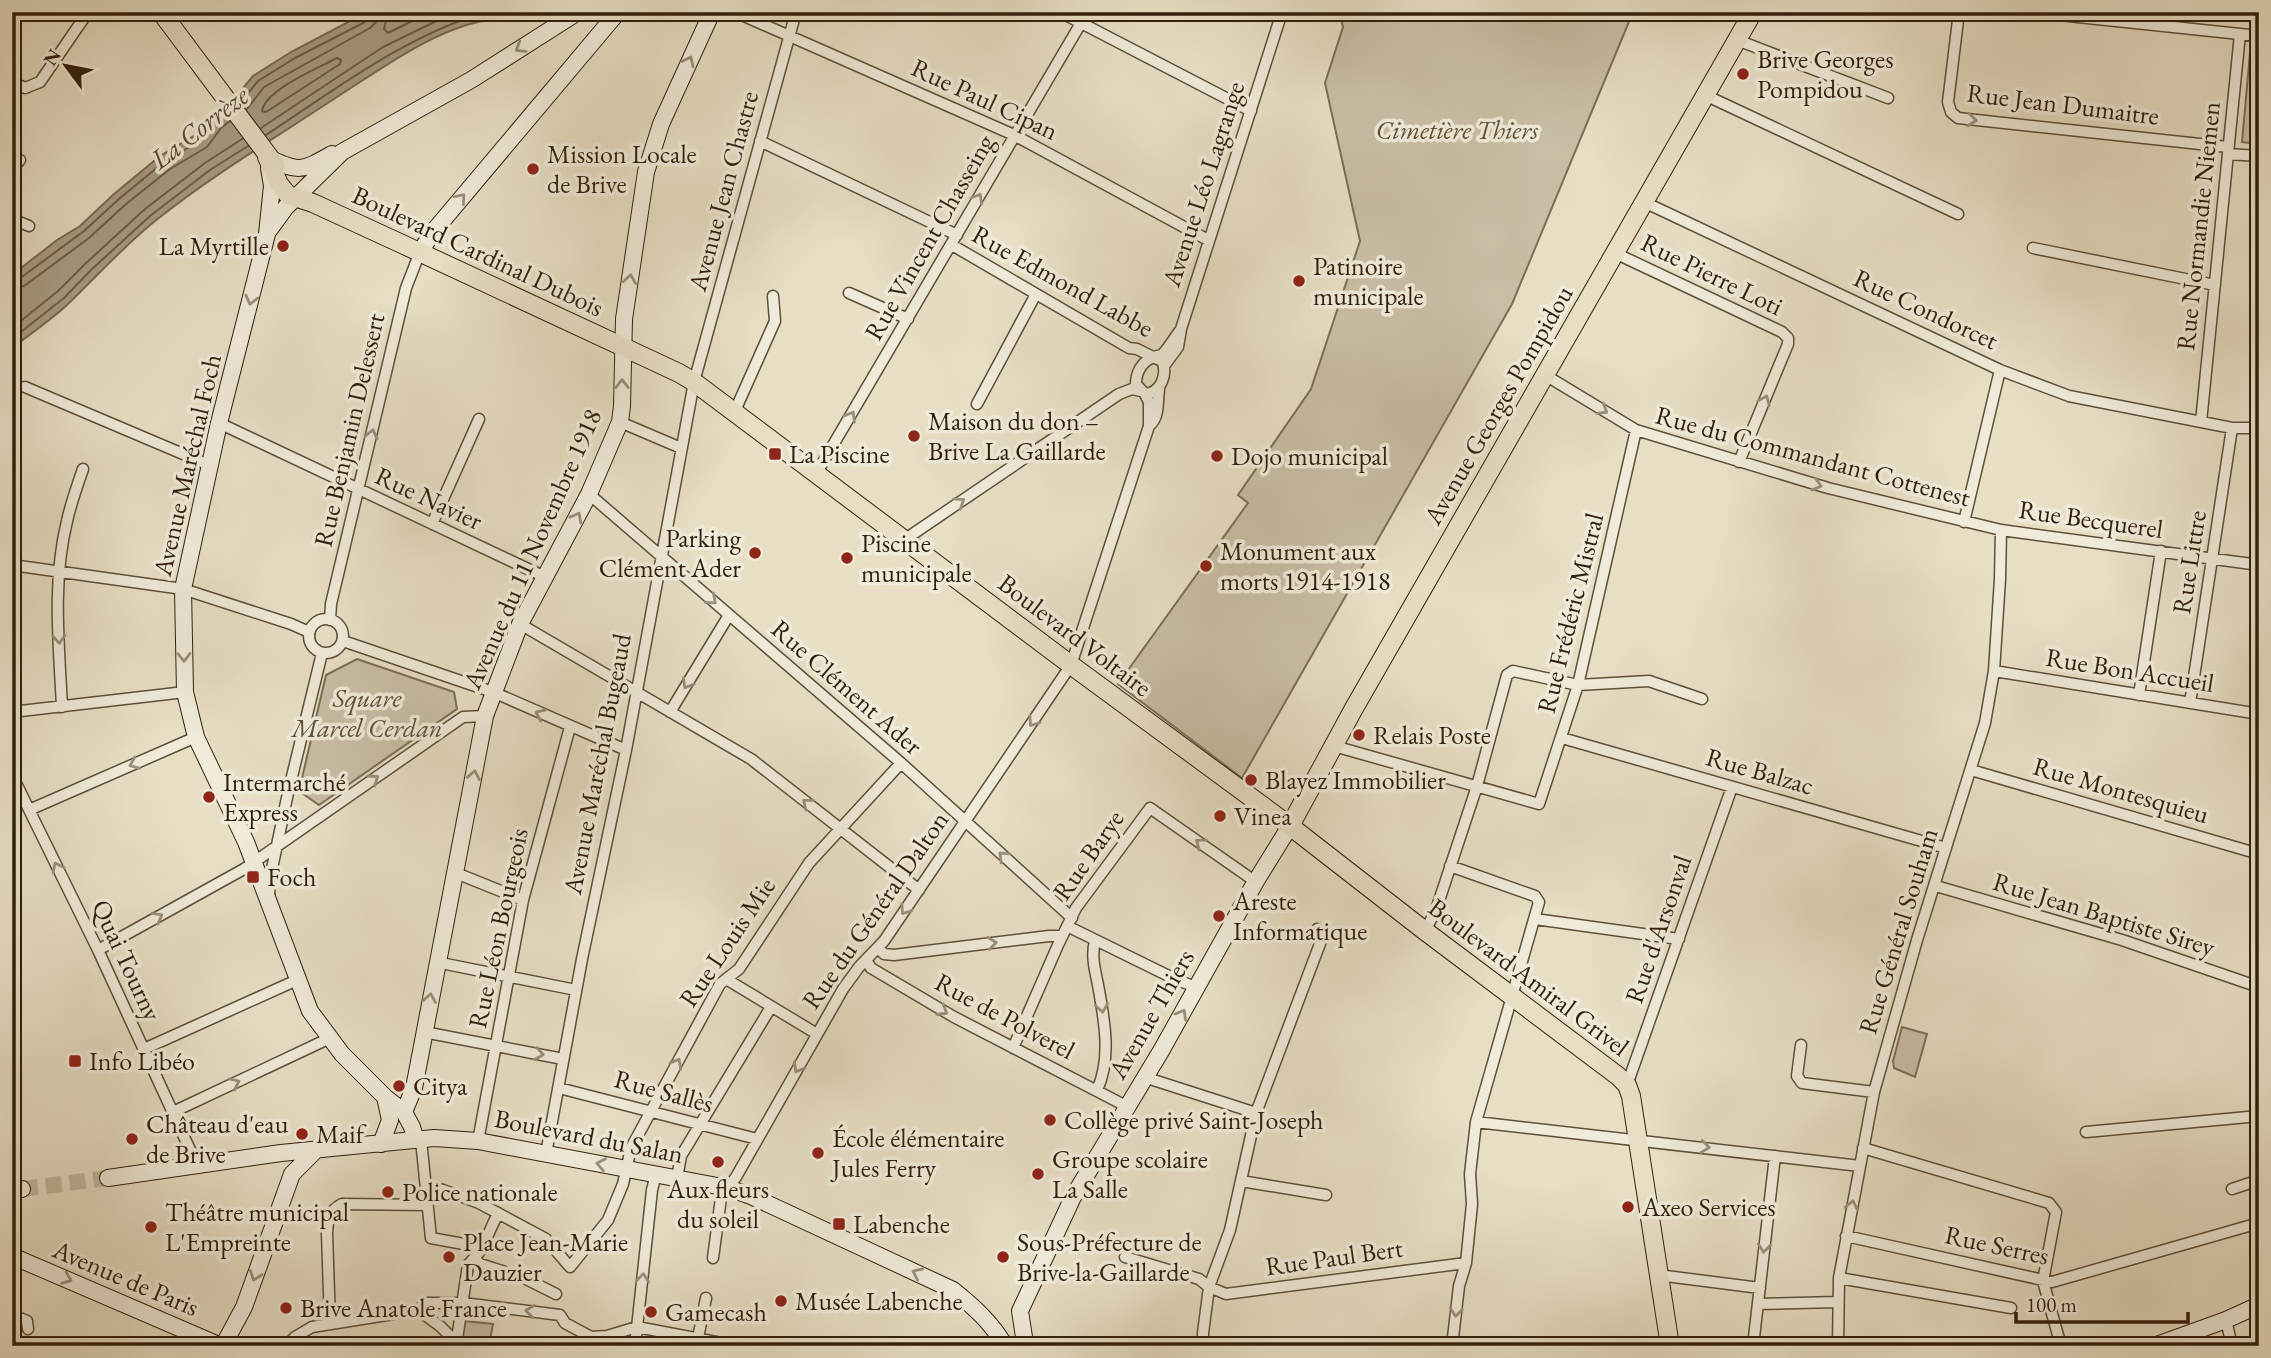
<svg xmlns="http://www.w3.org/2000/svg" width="2271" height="1358" viewBox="0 0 2271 1358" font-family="'EB Garamond',serif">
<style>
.green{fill:#c8bea5;stroke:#7c6e58;stroke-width:2}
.water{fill:#a99d85;stroke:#796b54;stroke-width:2}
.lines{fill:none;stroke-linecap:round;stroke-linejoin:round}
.shore{stroke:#6d5e48;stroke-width:2}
.secondary-tunnel{stroke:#c3b89f;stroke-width:16;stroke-dasharray:16 8;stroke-linecap:butt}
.street-casing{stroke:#5e4f39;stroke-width:13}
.secondary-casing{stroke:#311f0b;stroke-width:18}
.primary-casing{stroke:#311f0b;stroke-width:20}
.street{stroke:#efead9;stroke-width:10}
.secondary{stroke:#efead9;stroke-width:16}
.primary{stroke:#e7dec4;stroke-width:18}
.oneway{stroke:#9a8f7c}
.poi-dot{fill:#8f2418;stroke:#efead9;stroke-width:2.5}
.labels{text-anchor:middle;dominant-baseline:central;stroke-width:7;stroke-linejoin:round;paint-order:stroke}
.poi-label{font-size:26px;fill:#311f0b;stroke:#efead9;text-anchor:start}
.street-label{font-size:26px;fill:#311f0b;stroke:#efead9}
.park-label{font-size:26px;font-style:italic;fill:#5e4f39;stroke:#efead9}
.water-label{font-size:28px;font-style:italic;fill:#5b4b36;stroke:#efead9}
</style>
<rect width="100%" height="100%" fill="#e7dec4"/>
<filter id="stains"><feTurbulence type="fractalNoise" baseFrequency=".00286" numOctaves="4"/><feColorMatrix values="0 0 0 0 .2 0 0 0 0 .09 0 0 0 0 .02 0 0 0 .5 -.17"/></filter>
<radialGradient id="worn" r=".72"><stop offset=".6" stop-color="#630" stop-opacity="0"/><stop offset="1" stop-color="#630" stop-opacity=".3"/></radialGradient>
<path class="green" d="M1339 12H1633L1512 304 1242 778 1118 684 1248 503 1238 495 1311 389 1360 241 1325 83 1343 27Z
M2250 53H2259V144L2242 142Z
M357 659 454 692 457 709 319 805 299 791 326 675Z
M1902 1027 1927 1034 1915 1077 1894 1068 1893 1061Z
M464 1321 493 1324 489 1346H460Z"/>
<path class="water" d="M367 12H530L511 21 503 15 494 14 492 19C436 28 387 65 340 95 278 136 214 174 155 221 125 245 99 274 70 302 53 319 31 333 12 348V275L57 240 80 226 114 194 160 156 197 134 206 123V119L235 98 253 76 291 52Z"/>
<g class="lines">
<path class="shore" d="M388 12 384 29 388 33 430 12
M337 58 341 60 340 64 266 112 262 111C265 90 318 68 337 58Z
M241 102 258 81 295 58 365 22 369 12
M247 109 264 87 370 28 376 22 377 12
M261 128 383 47 455 12
M266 135C336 89 405 36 486 12
M12 280 19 279 84 231 120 198 164 162 201 140 213 122 224 114
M12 289 24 286 89 238 126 204 170 169 207 147 221 128 230 121
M12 328 58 291 85 264 145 209 205 163 242 139
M12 339 64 298 91 270 150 216 210 170 248 146"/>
<path class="secondary-tunnel" d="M22 1189 108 1178"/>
<g class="street-casing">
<path id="street" d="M735 12 1014 135 1208 240
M1060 12 1251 111
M1959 12 1948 102 1951 112 1958 118 2228 147
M2031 12 2259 36
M1737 40 1888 98
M12 82 25 88 40 82 88 12
M1705 95 1958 214
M760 141 957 235
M2228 154 2259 156
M12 169 20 160
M1644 202 2000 370 2069 396 2232 428H2259
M12 219 29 226
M952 245 1129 348 1137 349 1153 357 1162 355 1167 349 1181 329 1282 12
M2033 248 2215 285
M1615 253 1782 332 1788 338V344L1739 462
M849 293 908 319
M1153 357 1162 361C1168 374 1161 393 1145 394L1136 384C1136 372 1142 362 1153 357Z
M1164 366 1178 347 1181 329
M1545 375 1636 430 1828 488 2001 530 2259 565
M25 387 209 465
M1145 394 1149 402V426
M977 404 1036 294
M734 413 775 321 773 296
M620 422 681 448
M2201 422 2240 34
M219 423 545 577
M816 474 1081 23
M589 494 901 763 1072 918
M1964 522 2000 370
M432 524 479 419
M904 540 1119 394 1132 389 1141 391
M12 565 183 589 291 624 309 632
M309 636a17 17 0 1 1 34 0a17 17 0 1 1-34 0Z
M330 620 331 604 406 288 420 252
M520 624 751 759 919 890
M343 641 493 692 626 750
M1994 671 2259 714
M2139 695 2161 551
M2190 703 2232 428
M62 707C59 645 52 582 67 521 71 503 77 486 83 469
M12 712 185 692
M670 712 729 615
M1562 738 1946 848
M1334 746 1539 804 1578 685 1636 430
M1971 770 2259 854
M12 775 98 950 197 1165
M29 810 196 737
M1450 866 1535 896 1539 902 1476 1122 1470 1174 1472 1204 1466 1263 1459 1286 1452 1346
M456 873 523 900
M1936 886 2122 940 2259 987
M269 897 270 878 288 793 322 653
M1535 919 1679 939
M1067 926 1177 980 1196 987
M1425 931 1436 910 1477 786 1507 675 1513 671 1578 685 1649 681 1702 699
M1095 941C1091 956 1095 970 1098 985 1104 1018 1112 1058 1097 1090
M878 948 884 954 894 955 1049 936H1062
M98 950 244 869 463 717 485 716
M866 960 871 968 954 1017 1126 1106
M436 962 576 990
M726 979 817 1034
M424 1032 563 1059
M1801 1045 1797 1076 1802 1083 1874 1092
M1013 1048 1058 945 1076 908 1150 808 1256 882
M144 1049 297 980
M1144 1077 1256 1113
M1627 1085 1732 787
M559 1088 757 1139
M173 1112 330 1038
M1476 1122 1860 1166
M2086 1132 2259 1116
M421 1140 431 1238 469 1245 481 1250
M478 1141 523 900 570 727
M1863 1148 2049 1203 2056 1212 2043 1281 2061 1346
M546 1154 582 959 626 750 694 382 796 12
M677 1178 681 1156 771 1007
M1241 1181 1326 1195
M426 1187 443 1190 479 1203 546 1239 570 1267 608 1220 623 1184 631 1148 720 984 739 969 809 863 901 763
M2232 1189 2259 1180
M1846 1236 2052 1282 2259 1223
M1125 1257 1199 1279 1209 1287 1226 1294 1466 1263
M713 1258 721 1198 736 1177 843 989 859 967 884 941 1071 665 1149 426C1160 417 1157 402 1159 390
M475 1259 480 1264 524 1278 556 1294
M1658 1275 1760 1288
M1839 1278 2011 1308
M1758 1304 1837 1302
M418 1310 440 1326 459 1345
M12 1315 27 1321 28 1329
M2226 1320 2232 1346
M330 1323 327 1233C328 1219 329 1211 342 1204L427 1205
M698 1338 706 1298
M286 1346 295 1337 312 1327 418 1310 427 1303H463L560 1315 565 1323 591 1337 607 1336 637 1327 737 1346
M456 1346 468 1265 481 1250 498 1213
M635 1346 652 1190 656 1174
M1203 1346V1333L1209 1287 1230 1230 1256 1113 1321 941 1317 929
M1753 1346 1775 1156
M1838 1346 1839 1278 1874 1092 1917 940 1985 723 1994 671 2000 579 2001 530"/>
</g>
<g class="secondary-casing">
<path id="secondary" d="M267 157C299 173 302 171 332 154
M269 168 272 186 267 234 219 423 183 589 185 692 196 737 246 842 310 1011 342 1054 385 1097 404 1112 412 1127 416 1140
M270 229 286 207 342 152 471 80 578 12
M420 252 433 232 618 12
M404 1112 414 1088 485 716 520 624 589 494 620 422 622 406 624 319 646 172 661 124 712 12
M381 1144 390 1120 385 1097
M108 1178 281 1153 434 1138 478 1141 728 1188 751 1196 953 1290C974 1307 992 1323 1005 1346
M12 1190 22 1189
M12 1256 221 1346
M223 1346 244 1307 292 1174 315 1151
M1021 1346 1024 1337 1020 1311 1073 1197 1161 1051 1256 881 1290 826
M2154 1346 2226 1320 2259 1305"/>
</g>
<g class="primary-casing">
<path id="primary" d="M161 12 276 166
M267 157 279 184 288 195 313 203 402 244 679 373 694 382 1071 665 1290 826 1425 931 1618 1076 1627 1085 1631 1096 1670 1346
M1290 826 1353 710 1753 12"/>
</g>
<use href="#street" class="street"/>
<use href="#secondary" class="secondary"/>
<use href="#primary" class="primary"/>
</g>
<defs><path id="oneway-chevron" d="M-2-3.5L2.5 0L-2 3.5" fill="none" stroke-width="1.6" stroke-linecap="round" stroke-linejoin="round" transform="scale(1.75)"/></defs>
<g class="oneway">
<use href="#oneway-chevron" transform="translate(520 48) rotate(148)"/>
<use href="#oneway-chevron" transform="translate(689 61) rotate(-65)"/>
<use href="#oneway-chevron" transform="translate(1972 120) rotate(6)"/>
<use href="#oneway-chevron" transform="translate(461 198) rotate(-50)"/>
<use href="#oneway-chevron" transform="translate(978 198) rotate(-60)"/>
<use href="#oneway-chevron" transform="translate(630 279) rotate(-81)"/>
<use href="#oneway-chevron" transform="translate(251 300) rotate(104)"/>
<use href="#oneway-chevron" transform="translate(622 384) rotate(-91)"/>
<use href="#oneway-chevron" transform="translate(1765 400) rotate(-67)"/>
<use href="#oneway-chevron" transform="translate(1603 410) rotate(31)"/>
<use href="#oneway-chevron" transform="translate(851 416) rotate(-59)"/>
<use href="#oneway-chevron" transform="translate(372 434) rotate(-77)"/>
<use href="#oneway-chevron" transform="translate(1817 485) rotate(16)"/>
<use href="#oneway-chevron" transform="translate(960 502) rotate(-34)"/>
<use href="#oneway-chevron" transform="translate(577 517) rotate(-62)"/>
<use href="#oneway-chevron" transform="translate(712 600) rotate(41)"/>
<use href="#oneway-chevron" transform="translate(59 639) rotate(87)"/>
<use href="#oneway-chevron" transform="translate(184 657) rotate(89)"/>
<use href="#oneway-chevron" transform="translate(687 684) rotate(121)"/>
<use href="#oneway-chevron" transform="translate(540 714) rotate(-156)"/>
<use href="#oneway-chevron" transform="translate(1033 722) rotate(124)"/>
<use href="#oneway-chevron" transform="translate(134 764) rotate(157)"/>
<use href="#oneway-chevron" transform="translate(474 775) rotate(-80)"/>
<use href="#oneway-chevron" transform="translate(374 779) rotate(-35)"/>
<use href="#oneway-chevron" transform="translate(807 803) rotate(-142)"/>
<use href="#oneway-chevron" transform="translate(1200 843) rotate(-144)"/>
<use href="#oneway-chevron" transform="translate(1003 856) rotate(-137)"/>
<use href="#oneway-chevron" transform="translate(57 867) rotate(-116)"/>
<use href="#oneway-chevron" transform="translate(905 910) rotate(124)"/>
<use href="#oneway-chevron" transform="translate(158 917) rotate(-29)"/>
<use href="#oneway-chevron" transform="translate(992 943) rotate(-7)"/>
<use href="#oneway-chevron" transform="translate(430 998) rotate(-80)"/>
<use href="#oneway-chevron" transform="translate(1102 1008) rotate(81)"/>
<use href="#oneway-chevron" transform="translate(943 1011) rotate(31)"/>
<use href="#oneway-chevron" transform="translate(1182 1014) rotate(-60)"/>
<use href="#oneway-chevron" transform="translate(539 1054) rotate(10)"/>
<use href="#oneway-chevron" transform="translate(677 1063) rotate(-61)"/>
<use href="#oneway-chevron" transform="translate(798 1068) rotate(120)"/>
<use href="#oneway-chevron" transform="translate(235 1083) rotate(-25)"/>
<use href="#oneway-chevron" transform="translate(1705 1147) rotate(7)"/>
<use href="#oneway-chevron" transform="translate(601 1164) rotate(-169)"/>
<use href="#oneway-chevron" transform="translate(1852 1205) rotate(-79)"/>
<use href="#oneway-chevron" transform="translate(1764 1248) rotate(96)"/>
<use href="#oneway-chevron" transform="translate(917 1273) rotate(-155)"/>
<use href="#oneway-chevron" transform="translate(255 1276) rotate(110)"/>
<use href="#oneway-chevron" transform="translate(643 1278) rotate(-84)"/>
<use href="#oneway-chevron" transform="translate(67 1279) rotate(22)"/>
<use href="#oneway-chevron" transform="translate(530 1311) rotate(-173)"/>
<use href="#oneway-chevron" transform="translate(1456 1312) rotate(96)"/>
</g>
<g class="poi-dot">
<circle cx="1743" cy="74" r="7"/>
<circle cx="533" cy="169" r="7"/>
<circle cx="283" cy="246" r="7"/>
<circle cx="1299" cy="281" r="7"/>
<circle cx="914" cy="436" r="7"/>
<rect x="768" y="447" width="14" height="14" rx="3.5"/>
<circle cx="1217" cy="456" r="7"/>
<circle cx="755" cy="553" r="7"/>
<circle cx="847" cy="558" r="7"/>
<circle cx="1206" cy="566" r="7"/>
<circle cx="1359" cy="735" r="7"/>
<circle cx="1251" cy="780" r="7"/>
<circle cx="209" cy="797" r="7"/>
<circle cx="1220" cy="816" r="7"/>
<rect x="246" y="870" width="14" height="14" rx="3.5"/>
<circle cx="1219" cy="916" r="7"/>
<rect x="68" y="1054" width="14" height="14" rx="3.5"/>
<circle cx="399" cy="1086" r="7"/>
<circle cx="1050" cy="1120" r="7"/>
<circle cx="302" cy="1134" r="7"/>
<circle cx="132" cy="1139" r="7"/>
<circle cx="818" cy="1153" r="7"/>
<circle cx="718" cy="1162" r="7"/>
<circle cx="1038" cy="1174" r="7"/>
<circle cx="388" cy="1192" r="7"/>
<circle cx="1628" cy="1207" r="7"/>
<rect x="832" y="1217" width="14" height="14" rx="3.5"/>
<circle cx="151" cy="1227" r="7"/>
<circle cx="449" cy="1257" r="7"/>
<circle cx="1003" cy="1257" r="7"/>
<circle cx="781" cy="1301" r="7"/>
<circle cx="286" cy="1308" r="7"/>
<circle cx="651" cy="1312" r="7"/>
</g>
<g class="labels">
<g class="poi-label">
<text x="1757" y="59">Brive Georges<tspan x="1757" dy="30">Pompidou</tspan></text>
<text x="547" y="154">Mission Locale<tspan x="547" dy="30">de Brive</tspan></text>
<text x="269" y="246" text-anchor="end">La Myrtille</text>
<text x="1313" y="266">Patinoire<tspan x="1313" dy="30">municipale</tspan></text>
<text x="928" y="421">Maison du don –<tspan x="928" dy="30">Brive La Gaillarde</tspan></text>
<text x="789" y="454">La Piscine</text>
<text x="1231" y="456">Dojo municipal</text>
<text x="741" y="538" text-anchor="end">Parking<tspan x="741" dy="30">Clément Ader</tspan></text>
<text x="861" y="543">Piscine<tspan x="861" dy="30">municipale</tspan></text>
<text x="1220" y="551">Monument aux<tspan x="1220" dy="30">morts 1914-1918</tspan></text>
<text x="1373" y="735">Relais Poste</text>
<text x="1265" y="780">Blayez Immobilier</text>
<text x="223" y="782">Intermarché<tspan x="223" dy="30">Express</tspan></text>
<text x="1234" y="816">Vinea</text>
<text x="267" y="877">Foch</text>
<text x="1233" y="901">Areste<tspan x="1233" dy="30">Informatique</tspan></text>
<text x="89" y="1061">Info Libéo</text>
<text x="413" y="1086">Citya</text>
<text x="1064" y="1120">Collège privé Saint-Joseph</text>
<text x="146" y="1124">Château d'eau<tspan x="146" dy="30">de Brive</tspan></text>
<text x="316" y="1134">Maif</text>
<text x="832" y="1138">École élémentaire<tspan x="832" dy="30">Jules Ferry</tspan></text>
<text x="1052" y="1159">Groupe scolaire<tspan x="1052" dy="30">La Salle</tspan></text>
<text x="718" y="1189" text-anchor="middle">Aux fleurs<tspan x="718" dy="30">du soleil</tspan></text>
<text x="402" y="1192">Police nationale</text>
<text x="1642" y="1207">Axeo Services</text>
<text x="165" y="1212">Théâtre municipal<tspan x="165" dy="30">L'Empreinte</tspan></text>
<text x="853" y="1224">Labenche</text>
<text x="463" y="1242">Place Jean-Marie<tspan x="463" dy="30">Dauzier</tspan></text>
<text x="1017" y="1242">Sous-Préfecture de<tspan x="1017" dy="30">Brive-la-Gaillarde</tspan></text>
<text x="795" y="1301">Musée Labenche</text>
<text x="300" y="1308">Brive Anatole France</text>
<text x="665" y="1312">Gamecash</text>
</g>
<g class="street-label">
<text transform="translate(985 99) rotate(25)">Rue Paul Cipan</text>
<text transform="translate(2063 104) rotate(7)">Rue Jean Dumaitre</text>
<text transform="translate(1203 184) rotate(-72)">Avenue Léo Lagrange</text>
<text transform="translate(723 191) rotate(-75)">Avenue Jean Chastre</text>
<text transform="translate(2198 226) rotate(-84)">Rue Normandie Niemen</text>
<text transform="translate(929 237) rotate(-60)">Rue Vincent Chasseing</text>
<text transform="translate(478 251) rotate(25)">Boulevard Cardinal Dubois</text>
<text transform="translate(1712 274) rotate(26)">Rue Pierre Loti</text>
<text transform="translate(1063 281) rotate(29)">Rue Edmond Labbe</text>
<text transform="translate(1926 309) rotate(25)">Rue Condorcet</text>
<text transform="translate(1498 405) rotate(-60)">Avenue Georges Pompidou</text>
<text transform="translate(349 430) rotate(-77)">Rue Benjamin Delessert</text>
<text transform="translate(1813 456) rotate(15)">Rue du Commandant Cottenest</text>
<text transform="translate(187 465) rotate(-77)">Avenue Maréchal Foch</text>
<text transform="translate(429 498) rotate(25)">Rue Navier</text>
<text transform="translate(2091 519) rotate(8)">Rue Becquerel</text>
<text transform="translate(532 549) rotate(-66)">Avenue du 11 Novembre 1918</text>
<text transform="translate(2189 562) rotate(-81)">Rue Littre</text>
<text transform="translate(1570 613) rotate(-76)">Rue Frédéric Mistral</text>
<text transform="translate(1075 635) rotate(37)">Boulevard Voltaire</text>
<text transform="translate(2130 670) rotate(9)">Rue Bon Accueil</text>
<text transform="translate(847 687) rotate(41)">Rue Clément Ader</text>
<text transform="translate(597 764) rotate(-79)">Avenue Maréchal Bugeaud</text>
<text transform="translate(1760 771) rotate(16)">Rue Balzac</text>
<text transform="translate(2121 790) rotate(16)">Rue Montesquieu</text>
<text transform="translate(1088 855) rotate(-55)">Rue Barye</text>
<text transform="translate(875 910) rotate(-55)">Rue du Général Dalton</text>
<text transform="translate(2104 914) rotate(17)">Rue Jean Baptiste Sirey</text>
<text transform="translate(498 928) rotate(-78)">Rue Léon Bourgeois</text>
<text transform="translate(1658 929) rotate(-71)">Rue d'Arsonval</text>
<text transform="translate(1898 931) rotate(-73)">Rue Général Souham</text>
<text transform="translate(727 942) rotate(-56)">Rue Louis Mie</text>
<text transform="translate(127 960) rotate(65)">Quai Tourny</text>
<text transform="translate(1529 977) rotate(37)">Boulevard Amiral Grivel</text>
<text transform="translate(1151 1014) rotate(-60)">Avenue Thiers</text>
<text transform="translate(1005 1016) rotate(28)">Rue de Polverel</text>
<text transform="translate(664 1091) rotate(15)">Rue Sallès</text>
<text transform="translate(589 1136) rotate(11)">Boulevard du Salan</text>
<text transform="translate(1997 1245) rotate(12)">Rue Serres</text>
<text transform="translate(1334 1257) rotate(-8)">Rue Paul Bert</text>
<text transform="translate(126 1278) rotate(23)">Avenue de Paris</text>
</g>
<g class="park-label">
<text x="1457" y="130">Cimetière Thiers</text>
<text x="367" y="698">Square<tspan x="367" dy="30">Marcel Cerdan</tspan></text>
</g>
<g class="water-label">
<text transform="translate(199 127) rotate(-38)">La Corrèze</text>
</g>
</g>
<rect width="2271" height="1358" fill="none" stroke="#e7dec4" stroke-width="42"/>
<rect x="14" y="14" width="2243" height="1330" fill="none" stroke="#311f0b" stroke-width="3.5"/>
<rect x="21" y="21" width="2229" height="1316" fill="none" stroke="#311f0b" stroke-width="2"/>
<g transform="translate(66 66) rotate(302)" stroke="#efead9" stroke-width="5" paint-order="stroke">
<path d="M0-5L12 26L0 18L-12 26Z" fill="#311f0b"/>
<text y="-10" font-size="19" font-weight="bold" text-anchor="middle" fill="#311f0b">N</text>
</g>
<path d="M2016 1312v10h172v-10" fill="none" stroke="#311f0b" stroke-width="3.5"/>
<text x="2026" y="1312" font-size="21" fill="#311f0b" stroke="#efead9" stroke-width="5" paint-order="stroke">100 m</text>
<rect width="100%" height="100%" filter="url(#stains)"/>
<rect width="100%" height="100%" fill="url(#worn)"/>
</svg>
